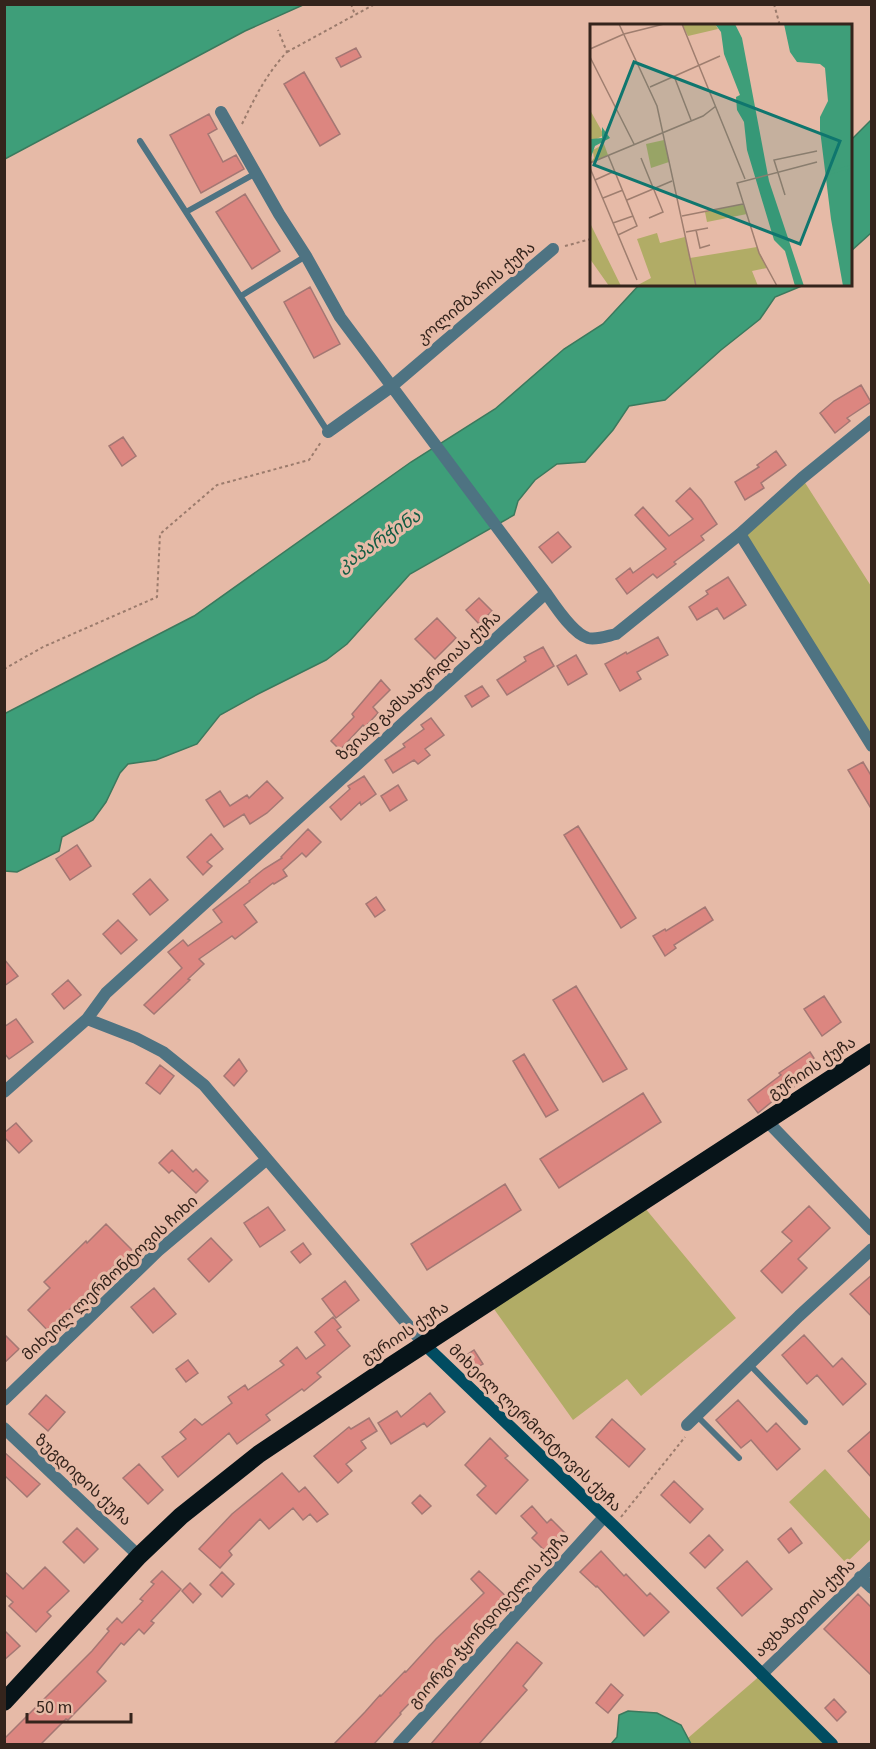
<svg xmlns="http://www.w3.org/2000/svg" width="876" height="1749" viewBox="0 0 876 1749" font-family="'Source Sans 3','Noto Sans Georgian',sans-serif">
<style>
.green{fill:#b1ac66}
.water{fill:#3e9e79;stroke:#3b795d;stroke-width:1.5}
.building{fill:#dc8680;stroke:#a47773;stroke-width:1.5}
.lines{fill:none;stroke-linecap:round;stroke-linejoin:round}
.path{stroke:#9b7b6c;stroke-width:2;stroke-dasharray:3 3;stroke-linecap:butt}
.lane{stroke:#4e7382;stroke-width:6}
.street{stroke:#4e7382;stroke-width:12}
.secondary{stroke:#014c61;stroke-width:12}
.highway{stroke:#071419;stroke-width:18}
.labels{text-anchor:middle;dominant-baseline:central;stroke-width:6;stroke-linejoin:round;paint-order:stroke}
.street-label{font-size:16px;fill:#34241c;stroke:#e6baa7}
.water-label{font-size:18px;font-style:italic;fill:#135c43;stroke:#e6baa7}
.inset-river{fill:none;stroke:#3e9e79;stroke-width:3}
.inset-road{fill:none;stroke:#9f7e6f;stroke-width:1.5}
.view{fill:#0f766e;fill-opacity:0.15;stroke:#0f766e;stroke-width:3}
.inset-edge{fill:none;stroke:#34241c;stroke-width:3}
</style>
<rect width="100%" height="100%" fill="#e6baa7"/>
<path class="green" d="M802 478 871 586V746L740 534Z
M640 1202 736 1318 641 1396 627 1379 573 1420 489 1302Z
M825 1469 871 1520V1539L846 1563 789 1502Z
M762 1674 832 1744H691L688 1738Z"/>
<path class="water" d="M5 4H303V5L245 31 5 159Z
M871 120V233L851 251V140Z
M639 285H804L775 297 760 319 721 350 665 400 629 406 613 430 585 462 557 464 535 480 518 501 514 515 410 574 347 644 326 660 258 694 220 715 197 744 156 760 128 764 120 773 106 802 93 820 62 837 59 851 17 872 5 871 4 714 194 616 411 462 495 409 564 349 603 324Z
M628 1711 657 1713 681 1725 691 1744H611L617 1737 619 1715Z"/>
<path class="building" d="M356 48 361 57 341 67 336 58Z
M304 72 340 134 320 146 284 84Z
M209 114 217 129 208 134 223 162 236 155 244 169 201 193 170 135Z
M245 194 280 251 252 269 216 212Z
M310 287 340 344 314 358 284 302Z
M861 385 871 402 847 418 850 421 835 433 820 413 834 401Z
M123 437 136 456 122 466 109 446Z
M776 451 786 465 761 483 764 488 745 500 735 482 759 467 757 465Z
M690 488 701 500 717 524 701 536 704 540 674 562 676 564 657 578 653 574 627 594 616 579 630 568 633 573 666 549 635 515 643 507 669 536 693 519 676 501Z
M558 532 571 547 552 563 539 547Z
M728 577 746 605 724 619 717 608 697 620 689 607 708 594 706 591Z
M479 598 492 611 479 624 466 610Z
M437 618 456 638 435 659 415 639Z
M658 637 668 655 637 672 641 679 620 691 605 664 626 652 627 654Z
M543 647 554 666 507 695 497 680 526 661 524 657Z
M576 655 587 674 568 685 557 666Z
M381 680 390 690 373 707 378 713 365 727 363 725 340 750 331 741 354 717 352 714Z
M482 686 489 696 472 707 465 696Z
M431 718 444 735 425 749 430 755 418 764 414 760 393 773 385 760 405 747 403 744 424 729 421 725Z
M863 762 872 777V810L848 770Z
M364 776 376 794 361 805 360 802 341 820 330 807 350 789 348 786Z
M267 781 283 798 267 813 250 824 244 814 224 827 206 800 220 791 230 806 247 795 249 798Z
M398 785 407 800 390 811 381 796Z
M578 826 636 918 621 928 564 835Z
M308 829 321 842 306 857 302 853 283 870 287 876 274 884 273 883 244 905 257 922 235 939 232 936 199 959 204 964 188 979 190 980 154 1014 144 1005 182 968 168 952 183 940 188 946 222 922 213 910 250 882 249 881 264 869 282 858 281 857Z
M211 834 223 849 207 862 212 866 203 875 187 857Z
M77 845 91 866 70 880 56 859Z
M150 879 168 900 150 915 133 894Z
M376 897 385 910 375 917 366 904Z
M705 907 713 920 674 945 676 948 665 956 653 936 665 929 666 931Z
M118 920 137 940 121 954 103 934Z
M4 959 18 976 4 986Z
M68 980 81 995 64 1009 52 994Z
M576 986 627 1069 603 1082 553 1000Z
M824 996 841 1022 822 1036 804 1009Z
M16 1019 33 1042 9 1059 4 1053V1027Z
M810 1052 821 1069 774 1100 758 1113 748 1100 781 1075 779 1073Z
M524 1054 558 1110 546 1117 513 1061Z
M239 1059 247 1071 234 1086 224 1076Z
M160 1065 174 1076 160 1094 146 1083Z
M643 1093 661 1122 559 1188 540 1159Z
M16 1123 32 1141 19 1153 4 1137V1133Z
M172 1150 193 1172 196 1169 208 1181 196 1193 172 1170 169 1173 159 1163Z
M505 1184 521 1210 427 1270 411 1244Z
M809 1206 830 1228 798 1259 807 1268 782 1293 761 1271 792 1241 782 1232Z
M268 1207 285 1230 260 1247 244 1223Z
M106 1224 133 1251 117 1267 115 1265 66 1313 69 1316 51 1334 28 1310 50 1288 44 1282 86 1241 87 1243Z
M211 1238 232 1260 209 1282 188 1259Z
M303 1243 311 1254 300 1263 291 1252Z
M872 1275V1317L850 1294Z
M345 1281 359 1300 336 1318 322 1299Z
M154 1288 176 1314 153 1333 131 1307Z
M333 1317 341 1327 337 1330 350 1346 317 1373 321 1377 304 1391 302 1389 266 1415 270 1420 237 1444 229 1433 178 1477 162 1457 186 1439 180 1432 195 1419 202 1425 232 1403 228 1397 245 1385 248 1390 284 1365 280 1361 297 1347 306 1359 325 1345 315 1332Z
M4 1334 19 1349 4 1363Z
M804 1335 833 1367 842 1358 866 1384 843 1405 817 1375 807 1384 782 1355Z
M474 1350 483 1364 474 1369 465 1356Z
M188 1360 198 1373 186 1382 176 1369Z
M430 1393 445 1412 427 1427 424 1423 391 1444 378 1423 397 1411 401 1417Z
M46 1395 65 1412 48 1431 29 1414Z
M738 1400 767 1432 776 1423 800 1449 777 1470 751 1440 741 1448 716 1420Z
M369 1418 377 1431 361 1441 366 1448 346 1464 352 1471 338 1483 314 1456 349 1427 351 1429Z
M612 1419 645 1449 629 1467 596 1437Z
M872 1430V1478L848 1451Z
M490 1438 508 1456 505 1458 528 1480 496 1514 477 1495 486 1486 465 1465Z
M4 1452 40 1484 27 1497 4 1475Z
M139 1464 163 1490 148 1504 123 1478Z
M282 1473 299 1492 305 1487 328 1514 317 1522 310 1514 303 1520 293 1508 269 1529 260 1519 229 1551 232 1555 220 1568 199 1549 232 1514Z
M674 1481 703 1509 690 1523 661 1495Z
M420 1495 431 1506 422 1514 412 1503Z
M532 1506 547 1523 551 1519 566 1534 548 1554 532 1538 537 1533 521 1516Z
M77 1528 98 1549 84 1563 63 1542Z
M791 1528 802 1543 789 1553 778 1539Z
M709 1535 723 1550 705 1568 690 1553Z
M601 1551 624 1576 626 1574 647 1596 650 1593 669 1612 644 1636 597 1586 596 1587 580 1572Z
M747 1561 772 1589 742 1616 717 1588Z
M45 1567 69 1591 47 1612 51 1616 36 1632 9 1606 13 1602 4 1594V1571L23 1589Z
M162 1571 181 1589 151 1621 154 1623 144 1634 139 1629 124 1645 121 1643 97 1672 106 1681 68 1720 66 1719 41 1744H4V1739L92 1651 109 1631 107 1629 117 1618 122 1623 143 1601 140 1599 154 1584 151 1582Z
M479 1571 511 1601 495 1618 493 1616 447 1663 451 1667 433 1685 430 1682 400 1713 401 1714 374 1744H334L365 1712 380 1695 381 1696 405 1671 406 1672 436 1639 484 1593 471 1579Z
M222 1572 234 1584 222 1597 210 1585Z
M190 1583 201 1594 193 1603 182 1591Z
M858 1594 872 1608V1676L824 1629Z
M4 1630 20 1646 4 1660Z
M517 1642 542 1663 523 1686 527 1690 479 1744H431Z
M611 1684 623 1695 608 1713 596 1703Z
M834 1699 846 1712 837 1721 825 1708Z"/>
<g class="lines">
<path class="path" d="M351 4 355 15
M774 4 780 26
M287 52 375 4
M242 124C255 97 267 73 287 52L278 30
M565 246 591 239
M4 669 43 647 157 597 160 534 217 485 309 460 321 442
M621 1517 685 1437"/>
<path class="lane" d="M140 141 328 432
M186 212 256 173
M241 296 306 256
M749 1364 805 1422
M697 1416 739 1458"/>
<path class="street" d="M221 112 279 214 306 256 340 317 546 593C555 606 573 634 588 638 597 640 607 636 616 634L740 534 802 478 872 421
M328 432 391 387 553 249
M740 534 872 746
M87 1019 136 1038 163 1052 204 1085 424 1344
M4 1092 87 1019 106 993 546 593
M767 1121 872 1230
M4 1400 158 1251 266 1160
M687 1425 799 1316 872 1249
M4 1428 139 1556
M860 1577 872 1588
M762 1674 872 1567
M399 1744 604 1517"/>
<path class="secondary" d="M424 1344 614 1526 832 1744"/>
<path class="highway" d="M4 1702 139 1556 181 1516 259 1454 377 1375 872 1052"/>
</g>
<g class="labels">
<g class="street-label">
<text transform="translate(476 293) rotate(-40)">კოლიმბარის ქუჩა</text>
<text transform="translate(419 686) rotate(-42)">ზვიად გამსახურდიას ქუჩა</text>
<text transform="translate(812 1068) rotate(-33)">გურიის ქუჩა</text>
<text transform="translate(110 1278) rotate(-43)">მიხეილ ლერმონტოვის ჩიხი</text>
<text transform="translate(405 1333) rotate(-33)">გურიის ქუჩა</text>
<text transform="translate(535 1428) rotate(44)">მიხეილ ლერმონტოვის ქუჩა</text>
<text transform="translate(83 1480) rotate(43)">ზუგდიდის ქუჩა</text>
<text transform="translate(805 1608) rotate(-44)">აფხაზეთის ქუჩა</text>
<text transform="translate(489 1620) rotate(-48)">გიორგი ჭყონდიდელის ქუჩა</text>
</g>
<g class="water-label">
<text transform="translate(379 541) rotate(-34)">კაპარჭინა</text>
</g>
</g>
<g transform="translate(590 24)">
<rect width="262" height="262" fill="#e6baa7"/>
<path d="M92 0H125L128 5 98 12ZM0 86 14 111 1 118 3 126 14 120 18 131 0 139 4 134 3 128 0 130ZM74 116 79 138 61 144 56 120ZM153 180 157 190 117 198 115 188ZM0 199 31 262H19L0 235ZM67 209 70 219 95 213 100 234 167 223 177 244 162 247 168 262H46L61 254 47 215Z" fill="#b1ac66"/>
<path d="M125 0H145L152 14 179 157 214 262H205L195 227 184 216 157 126 154 98 147 86 146 73 150 71 134 30 131 8ZM194 0H262V262H253L241 195 230 106V93L238 77 235 44 230 40 207 38 200 28ZM12 103 20 114 5 122 0 136 1 115 12 114Z" fill="#3e9e79"/>
<path class="inset-river" d="M239 149 263 142"/>
<path class="inset-road" d="M29 0 67 82 106 262M92 0 155 155M0 25 34 10 74 0M0 33 44 120M84 52 101 96M60 63 130 32M18 131 47 202 28 211M51 134 73 188 59 194M0 139 113 92 126 82M0 144 47 256M5 156 25 147M195 171 184 136 227 127M13 174 33 166M37 176 82 157M92 192 153 180M23 199 43 192M106 206 110 224 120 221M96 208 118 204M187 262 169 229 147 159 227 138"/>
<path class="view" d="M44 38 250 117 210 220 4 141Z"/>
<rect width="262" height="262" class="inset-edge"/>
</g>
<rect width="876" height="1749" fill="none" stroke="#34241c" stroke-width="12"/>
<path d="M27 1713v9h104v-9" fill="none" stroke="#34241c" stroke-width="3"/>
<text x="36" y="1713" font-size="18" fill="#34241c" stroke="#e6baa7" stroke-width="4.5" paint-order="stroke">50 m</text>
</svg>
